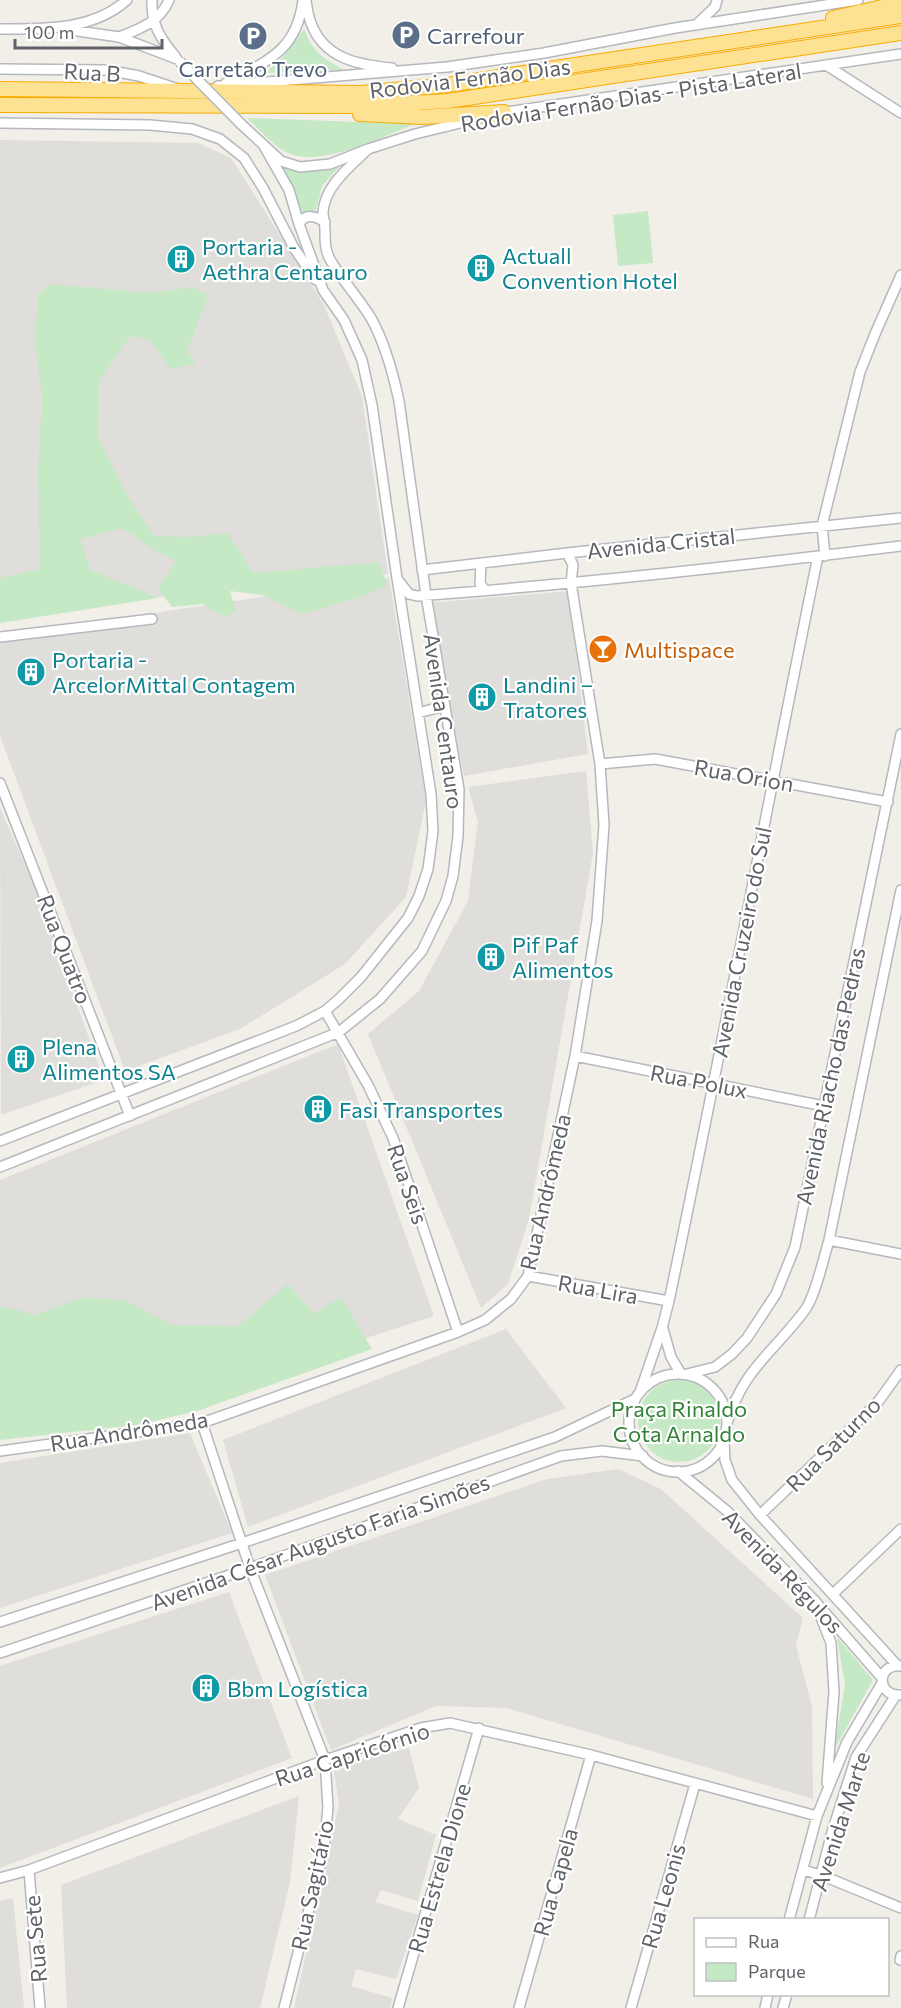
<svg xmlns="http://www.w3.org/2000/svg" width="901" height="2008" viewBox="0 0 901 2008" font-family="Commissioner,sans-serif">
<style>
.industrial{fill:#e0deda}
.green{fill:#c5e8c5}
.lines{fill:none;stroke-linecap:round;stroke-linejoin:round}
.minor-casing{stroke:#b5b8bc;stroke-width:12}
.highway-casing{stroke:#f9ab00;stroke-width:16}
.minor{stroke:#fff;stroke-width:9}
.highway{stroke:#fde293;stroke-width:14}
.minor-bridge-casing{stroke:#b5b8bc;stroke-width:12;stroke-linecap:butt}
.minor-bridge{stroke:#fff;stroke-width:9}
.labels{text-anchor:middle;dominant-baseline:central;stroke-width:4.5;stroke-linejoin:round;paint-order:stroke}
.service-label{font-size:22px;fill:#4e5e75;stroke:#fff;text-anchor:start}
.street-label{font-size:22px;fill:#5f6368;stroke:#fff}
.culture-label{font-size:22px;fill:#0d838f;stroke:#fff;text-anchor:start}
.food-label{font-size:22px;fill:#c56008;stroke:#fff;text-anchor:start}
.park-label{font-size:22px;fill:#348238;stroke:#fff}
</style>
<rect width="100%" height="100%" fill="#f1efe8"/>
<path class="industrial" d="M0 140 198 143 231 158 323 303 362 396 388 574 34 610 0 615Z
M389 578 426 801 406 897 345 964 240 1029 125 1071 0 736V636Z
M569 591 588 754 464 776 427 603Z
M586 771 593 853 529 1219 508 1284 481 1308 368 1034 419 991 468 901 478 822 468 787Z
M0 808 35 887 104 1080 1 1115Z
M338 1044 434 1316 148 1409 0 1430V1180Z
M506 1329 566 1408 248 1527 223 1440Z
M190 1433 232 1533 0 1608V1463Z
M618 1469 661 1489 803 1618 796 1645 812 1707 813 1799 506 1708 436 1706 331 1750 265 1575 547 1479Z
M229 1592 292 1758 0 1868V1666Z
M409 1748 419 1788 398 1819 436 1835 418 1901 381 1890 375 1902 418 1915 396 1979 356 1969 351 1986 392 1998 390 2008H294L339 1804 333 1766Z
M299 1796 290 1882 260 2008H67L61 1885Z
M13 1898 24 2008H0V1901Z"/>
<path class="green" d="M304 29C314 54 322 57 344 70L265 73 282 58Z
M247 118 415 124C383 136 318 170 286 152 274 146 257 127 247 118Z
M342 164 322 186 315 213H307L297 215 279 167C304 172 318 174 342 164Z
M648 211 653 263 618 266 613 215Z
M52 284 149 293 193 287 208 296 187 351 196 364 170 369 149 339 130 336 99 381 98 437 127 495 154 536 192 537 228 533 253 573 379 562 387 585 361 597 302 614 262 595 230 591 236 611 225 617 202 604 172 607 158 589 176 561 156 551 122 528 80 539 91 570 158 598 0 623V578L40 569 38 472 42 399 35 338 38 294Z
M288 1284 315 1314 341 1297 372 1349 197 1411 137 1425 0 1440V1308L2 1306 35 1315 84 1297 124 1300 172 1325 238 1326Z
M638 1421a41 41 0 1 1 82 0a41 41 0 1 1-82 0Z
M837 1637 873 1680 834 1750 845 1685Z"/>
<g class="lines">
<g class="minor-casing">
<path id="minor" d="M152 0C151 24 160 38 175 56
M306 0C307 8 308 16 311 23 324 59 359 65 392 68
M697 24 715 7 717 0
M0 29C44 29 92 31 127 0
M64 29 119 37 177 59
M119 37C139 29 160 22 169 0
M826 65 901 113
M0 69 107 70 139 76 175 88
M226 83C267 61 297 51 303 0
M218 86 447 67 544 53 675 28 858 0
M500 113 901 54
M0 123 150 125 192 129 220 139 244 158 263 188 294 248 316 280
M241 124 281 161 300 167 330 164 368 149 415 134 481 118
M299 224C305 213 316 216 325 222
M825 556 822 526 860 372 875 334 901 275
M481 564 480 584 485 590
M422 570 567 553 901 518
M398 580 409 594 417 596C578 584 740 566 901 546
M0 637 152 619
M418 713 444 706
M600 764 655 759 888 802
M0 783 130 1116
M325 1011 368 1085 393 1138 458 1332
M575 1056 824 1106
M0 1141 296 1026 325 1011 339 999 361 977 408 918 419 896 428 869 433 831 431 794 397 578 372 405 362 360 344 320 323 290 299 224 289 190 264 146
M0 1167 339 1032 380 999 422 951 446 901 453 876 458 836 459 789 426 595 399 401C393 373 385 343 371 318 359 299 343 281 331 261 325 252 325 241 325 230 325 224 323 217 323 212 325 185 351 166 368 149
M829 1240 901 1254
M528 1276 669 1301
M663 1329 671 1357 681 1374
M687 1374 715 1367 732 1354 747 1338 776 1294 795 1247 901 734
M629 1423a49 49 0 1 1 98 0a49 49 0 1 1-98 0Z
M640 1392 662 1328 669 1301C721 1054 767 805 818 556
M202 1423 250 1568 325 1760 328 1807 324 1850 284 2008
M727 1423C743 1369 774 1352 805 1310 815 1297 824 1257 829 1240L901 890
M724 1441 725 1460 732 1480 760 1515 897 1665
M0 1451 202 1423 458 1332 485 1320 511 1299 528 1276 575 1056 597 921 604 825 600 764 571 583 573 565 567 553
M678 1471 727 1511 814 1600 882 1678
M760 1515 878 1402 901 1370
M833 1594 901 1529
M817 1607 831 1643 834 1692 827 1783
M0 1622 242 1543 555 1437 635 1399
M0 1653 250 1568 561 1456 602 1451 643 1456
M901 1695C876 1697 876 1663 901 1666
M29 1870 40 2008
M803 1870 821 1875 901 1908
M0 1878 29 1870 325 1760 421 1728 450 1723 591 1755 817 1816
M789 1920 817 1816 847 1742 882 1683
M809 1920 832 1832 856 1757 896 1695
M900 1960 901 1956
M398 2008 479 1728
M519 2008 591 1755
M631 2008 695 1784
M765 2008 768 1994
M783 2008 787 1994"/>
</g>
<g class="highway-casing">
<path id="highway" d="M833 18 901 3
M0 89 360 93 448 85 555 68 901 16
M0 105 360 106 447 101 901 33
M360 114 422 117 504 112"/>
</g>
<use href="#minor" class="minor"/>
<use href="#highway" class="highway"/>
<g class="minor-bridge-casing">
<path id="minor-bridge" d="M180 62 241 124"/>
</g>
<use href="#minor-bridge" class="minor-bridge"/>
</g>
<defs>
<g id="parking-disc" transform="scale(1.5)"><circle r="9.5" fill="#5c6f8a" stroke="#fff"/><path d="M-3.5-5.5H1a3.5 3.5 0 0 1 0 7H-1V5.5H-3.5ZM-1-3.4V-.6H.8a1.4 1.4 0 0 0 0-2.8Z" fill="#fff"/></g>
<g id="building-disc" transform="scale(1.5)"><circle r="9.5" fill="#0f9aa8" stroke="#fff"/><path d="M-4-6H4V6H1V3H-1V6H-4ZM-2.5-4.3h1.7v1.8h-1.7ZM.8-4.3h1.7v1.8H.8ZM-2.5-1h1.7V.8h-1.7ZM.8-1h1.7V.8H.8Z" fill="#fff"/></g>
<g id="bar-disc" transform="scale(1.5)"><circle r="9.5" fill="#e8710a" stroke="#fff"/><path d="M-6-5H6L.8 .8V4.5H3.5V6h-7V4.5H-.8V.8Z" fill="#fff"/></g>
</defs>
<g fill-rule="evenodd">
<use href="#parking-disc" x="406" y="35"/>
<use href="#parking-disc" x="253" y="36"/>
<use href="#building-disc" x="181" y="259"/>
<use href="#building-disc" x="481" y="268"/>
<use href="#bar-disc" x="603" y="649"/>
<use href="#building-disc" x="31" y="672"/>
<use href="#building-disc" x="482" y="697"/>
<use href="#building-disc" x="491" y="957"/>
<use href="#building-disc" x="21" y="1059"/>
<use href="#building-disc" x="318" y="1109"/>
<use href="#building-disc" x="206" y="1688"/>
</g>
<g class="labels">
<g class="service-label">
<text x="427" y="35">Carrefour</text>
<text x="253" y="68" text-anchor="middle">Carretão Trevo</text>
</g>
<g class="street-label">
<text transform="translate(92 72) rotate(3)">Rua B</text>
<text transform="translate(470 78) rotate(-7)">Rodovia Fernão Dias</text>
<text transform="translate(631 97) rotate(-9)">Rodovia Fernão Dias - Pista Lateral</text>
<text transform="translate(661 543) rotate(-6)">Avenida Cristal</text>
<text transform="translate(444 721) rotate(82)">Avenida Centauro</text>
<text transform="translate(744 775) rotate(10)">Rua Orion</text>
<text transform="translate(741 942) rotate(-79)">Avenida Cruzeiro do Sul</text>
<text transform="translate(65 949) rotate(69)">Rua Quatro</text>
<text transform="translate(830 1076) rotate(-78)">Avenida Riacho das Pedras</text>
<text transform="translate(699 1081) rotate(11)">Rua Polux</text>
<text transform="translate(408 1184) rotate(71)">Rua Seis</text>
<text transform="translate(545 1192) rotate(-77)">Rua Andrômeda</text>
<text transform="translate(598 1289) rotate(10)">Rua Lira</text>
<text transform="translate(129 1431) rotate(-9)">Rua Andrômeda</text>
<text transform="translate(833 1444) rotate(-45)">Rua Saturno</text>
<text transform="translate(320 1542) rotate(-20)">Avenida César Augusto Faria Simões</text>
<text transform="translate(783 1571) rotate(46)">Avenida Régulos</text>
<text transform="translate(352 1754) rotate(-18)">Rua Capricórnio</text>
<text transform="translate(840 1821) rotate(-72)">Avenida Marte</text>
<text transform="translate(439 1868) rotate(-74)">Rua Estrela Dione</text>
<text transform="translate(555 1882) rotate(-74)">Rua Capela</text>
<text transform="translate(312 1885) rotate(-78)">Rua Sagitário</text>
<text transform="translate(663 1896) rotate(-74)">Rua Leonis</text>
<text transform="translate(35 1939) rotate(-95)">Rua Sete</text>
</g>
<g class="culture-label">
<text x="202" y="246">Portaria -<tspan x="202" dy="25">Aethra Centauro</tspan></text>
<text x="502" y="255">Actuall<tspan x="502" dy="25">Convention Hotel</tspan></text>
<text x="52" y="659">Portaria -<tspan x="52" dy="25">ArcelorMittal Contagem</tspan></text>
<text x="503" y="684">Landini –<tspan x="503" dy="25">Tratores</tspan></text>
<text x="512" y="944">Pif Paf<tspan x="512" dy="25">Alimentos</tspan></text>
<text x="42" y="1046">Plena<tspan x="42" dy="25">Alimentos SA</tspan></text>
<text x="339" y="1109">Fasi Transportes</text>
<text x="227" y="1688">Bbm Logística</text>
</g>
<g class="food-label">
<text x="624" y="649">Multispace</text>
</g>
<g class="park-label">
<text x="679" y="1408">Praça Rinaldo<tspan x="679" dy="25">Cota Arnaldo</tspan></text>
</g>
</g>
<rect x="694" y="1918" width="195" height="78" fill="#ffffff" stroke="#bfc1c3" stroke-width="1.5"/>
<rect x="706" y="1938" width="30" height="9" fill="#ffffff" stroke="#bfc1c3" stroke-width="1.5"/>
<text x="748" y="1948" font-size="18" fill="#5f6368">Rua</text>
<rect x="706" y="1963" width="30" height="18" fill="#c5e8c5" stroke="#bfc1c3" stroke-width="1.5"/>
<text x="748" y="1978" font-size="18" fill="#5f6368">Parque</text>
<path d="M15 39v9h147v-9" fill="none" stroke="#5f6368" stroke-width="3"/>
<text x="24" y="39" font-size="18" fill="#5f6368" stroke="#ffffff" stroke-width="4.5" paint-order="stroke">100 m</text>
</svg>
